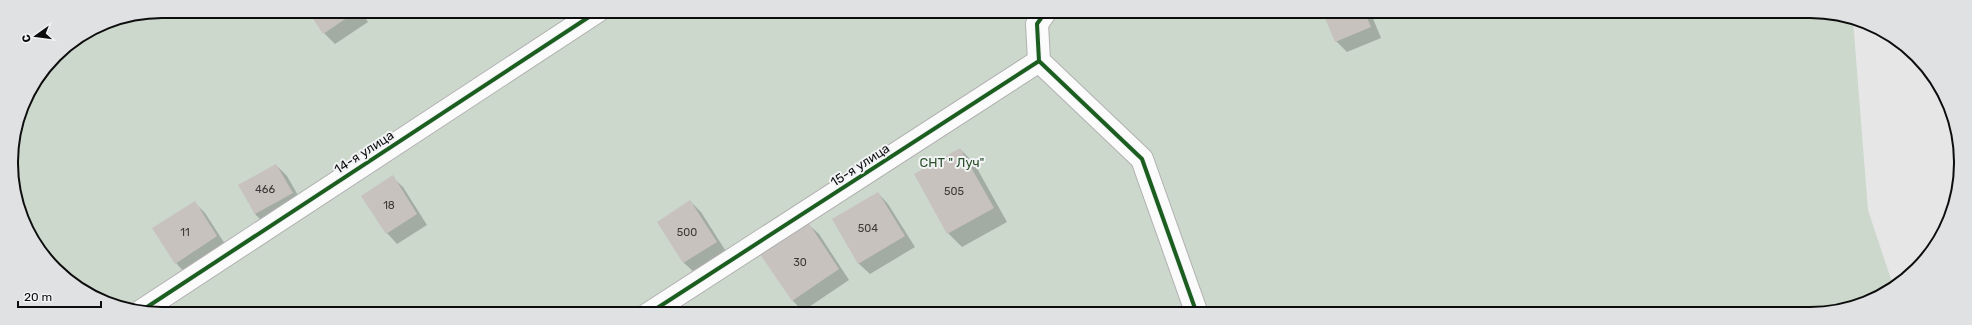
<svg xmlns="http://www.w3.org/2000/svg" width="1972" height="325" viewBox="0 0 1972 325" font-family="Rubik,sans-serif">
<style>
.green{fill:#ccd8cc}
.shadow{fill:#0003}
.building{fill:#c8c2be}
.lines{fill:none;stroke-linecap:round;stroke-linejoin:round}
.street-casing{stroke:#b1b1b1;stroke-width:24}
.street{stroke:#fbfbfb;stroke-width:22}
.cycleway-casing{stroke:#f2f3f5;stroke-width:6}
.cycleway{stroke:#1b5e20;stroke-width:4}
.labels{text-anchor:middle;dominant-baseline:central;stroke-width:4;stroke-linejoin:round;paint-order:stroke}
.number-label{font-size:11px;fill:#3c3a3a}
.street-label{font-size:13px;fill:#0d0d0e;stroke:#f2f3f5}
.park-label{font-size:13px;fill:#2a502a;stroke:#f2f3f5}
.rim{fill:none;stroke:#0d0d0e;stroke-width:2}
</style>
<rect width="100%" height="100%" fill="#e6e6e7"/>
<path class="green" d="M163 11H1820L1853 20 1868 210 1893 285 1868 302 1820 314H152L95 298 48 262 19 211 11 153 23 104 56 55 105 22Z"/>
<path class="shadow" d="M309 11H361L368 22 335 44 324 33Z
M1323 11H1370L1381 38 1347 52 1336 41Z
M960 149 974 163 1007 222 962 247 948 233Z
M276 165 287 176 303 204 266 225 255 214 240 186Z
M392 177 403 187 427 225 397 244 387 233Z
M878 193 888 204 915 247 870 274 859 264 833 220Z
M690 201 701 212 727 253 695 273 684 263 658 222Z
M194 202 205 213 227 247 186 274 176 263Z
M808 224 819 234 849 280 803 311 792 300Z"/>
<path class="building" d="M308 11H357L323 34Z
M1322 11H1364L1371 27 1335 42Z
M960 148 994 208 947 234 914 174Z
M276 164 293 193 255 214 238 185Z
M393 175 417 214 386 234 361 196Z
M878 192 905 236 858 264 832 219Z
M690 200 717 242 683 263 657 222Z
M195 201 217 236 175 264 152 228Z
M808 222 839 269 792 301 760 254Z"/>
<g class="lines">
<g class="street-casing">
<path id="street" d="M1039 61 1142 159 1197 314
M141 311 598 11
M648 314 1039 61 1037 24 1046 11"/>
</g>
<use href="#street" class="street"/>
<g class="cycleway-casing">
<path id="cycleway" d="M1039 61 1142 159 1197 314
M141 311 598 11
M648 314 1039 61 1037 24 1046 11"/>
</g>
<use href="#cycleway" class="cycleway"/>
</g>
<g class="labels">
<g class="number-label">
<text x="265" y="189">466</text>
<text x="954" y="191">505</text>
<text x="389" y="205">18</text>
<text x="868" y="228">504</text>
<text x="185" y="232">11</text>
<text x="687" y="232">500</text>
<text x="800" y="262">30</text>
</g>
<g class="street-label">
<text transform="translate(364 152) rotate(-33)">14-я улица</text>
<text transform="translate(860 165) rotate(-33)">15-я улица</text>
</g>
<g class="park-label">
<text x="952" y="162">СНТ " Луч"</text>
</g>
</g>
<path d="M0 0H1972V325H0ZM162 18H1810A144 144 0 0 1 1954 162V163A144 144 0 0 1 1810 307H162A144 144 0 0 1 18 163V162A144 144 0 0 1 162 18Z" fill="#e0e1e3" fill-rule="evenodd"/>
<path class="rim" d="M162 18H1810A144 144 0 0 1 1954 162V163A144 144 0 0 1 1810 307H162A144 144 0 0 1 18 163V162A144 144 0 0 1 162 18Z"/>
<g transform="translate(36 36) rotate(256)" stroke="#f2f3f5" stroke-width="3" paint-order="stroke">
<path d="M0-3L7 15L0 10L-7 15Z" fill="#0d0d0e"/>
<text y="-6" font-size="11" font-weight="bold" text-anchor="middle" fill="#0d0d0e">С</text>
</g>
<path d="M18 301v6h83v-6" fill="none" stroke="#0d0d0e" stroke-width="2"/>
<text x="24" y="301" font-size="12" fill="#0d0d0e" stroke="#f2f3f5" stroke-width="3" paint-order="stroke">20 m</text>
</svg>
